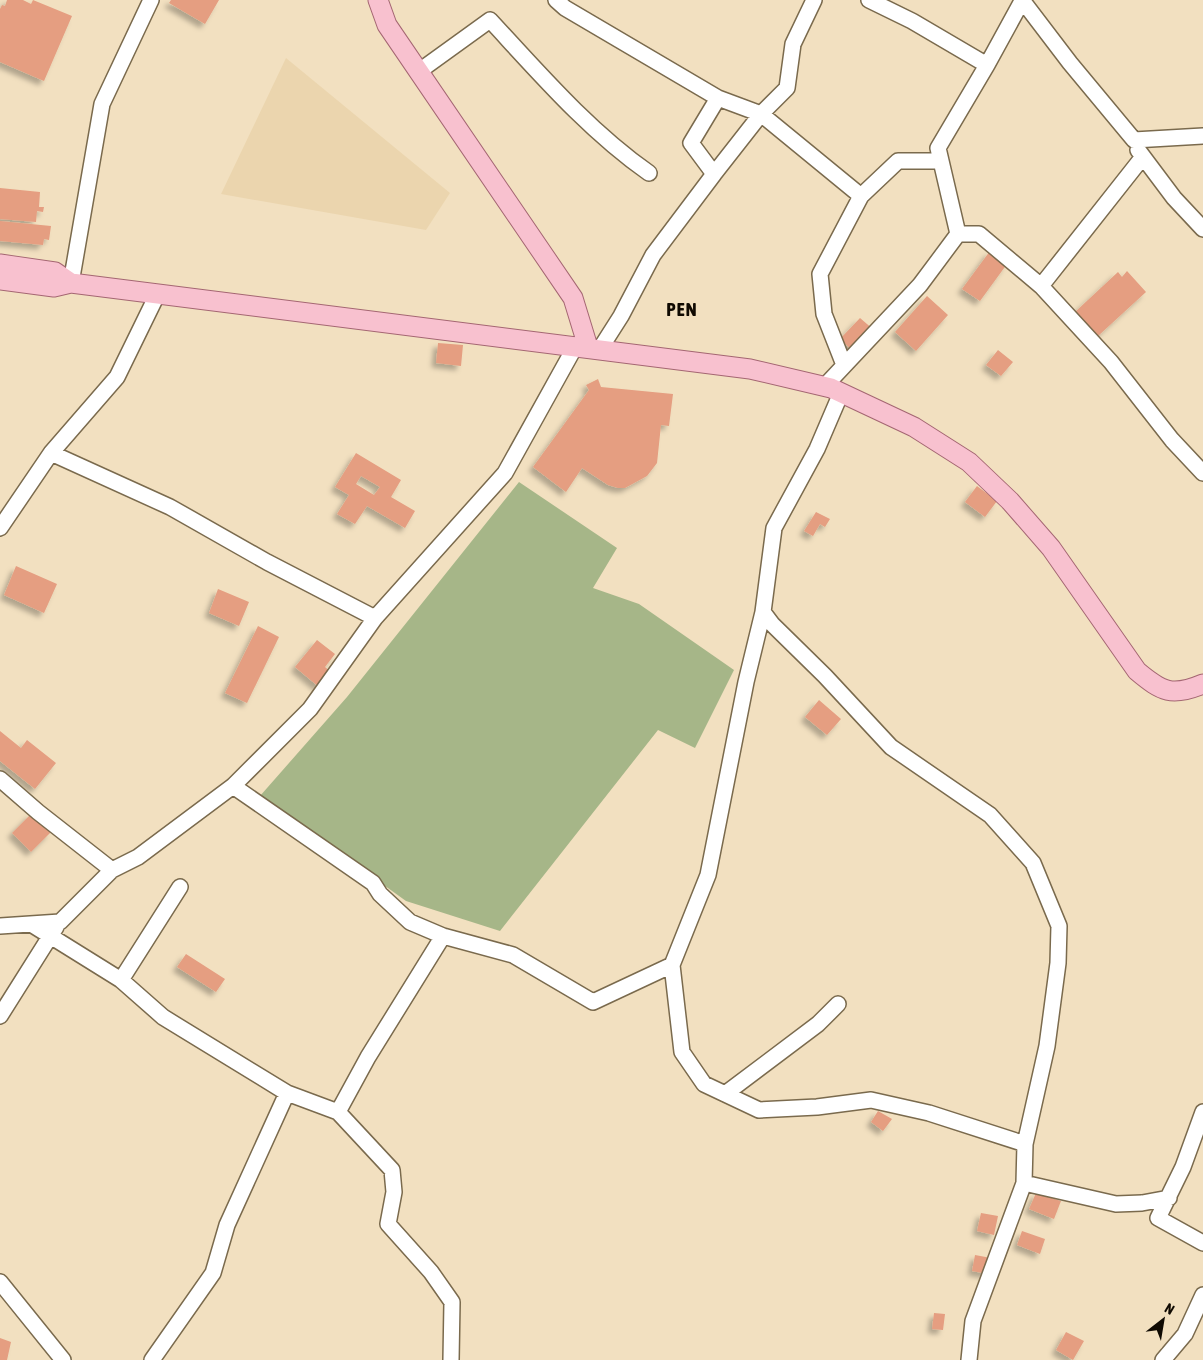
<svg xmlns="http://www.w3.org/2000/svg" width="1203" height="1360" viewBox="0 0 1203 1360" font-family="'Asap Condensed',sans-serif">
<style>
.built{fill:#ebd5ae}
.green{fill:#a6b688}
.building{fill:#e59e81;fill-rule:evenodd;filter:url(#shadow)}
.lines{fill:none;stroke-linecap:round;stroke-linejoin:round}
.minor-casing{stroke:#7a6a4d;stroke-width:18}
.major-casing{stroke:#a46672;stroke-width:21}
.minor{stroke:#fff;stroke-width:15}
.major{stroke:#f8c1cf;stroke-width:19}
.labels{text-anchor:middle;dominant-baseline:central;stroke-width:4;stroke-linejoin:round;paint-order:stroke}
.district-label{font-size:19px;font-weight:bold;letter-spacing:1px;fill:#100a02;stroke:#f2e0c0}
</style>
<defs>
<filter id="shadow"><feDropShadow dx="-4.5" dy="4.5" stdDeviation="2.5" flood-color="#0004"/></filter>
</defs>
<rect width="100%" height="100%" fill="#f2e0c0"/>
<path class="built" d="M286 58 450 193 426 230 221 194Z"/>
<path class="green" d="M519 482 617 548 593 588 639 604 734 670 695 748 658 730 500 931 406 901 260 796 347 697Z"/>
<path class="building" d="M7 0H23L31 4 33 0 72 16 44 81 0 62V9L2 5 5 6Z
M171 0H219L205 24 169 3Z
M0 188 40 192 39 207H44L43 212 37 211 36 222 0 219Z
M0 221 51 226 49 240 44 239 43 245 0 241Z
M990 251 1007 264 980 301 962 289Z
M1127 271 1146 292 1098 336 1074 313 1118 272 1122 277Z
M927 296 948 315 916 351 895 332Z
M860 318 874 330 854 352 840 339Z
M438 343 463 345 461 366 436 363Z
M998 350 1013 362 1001 376 986 365Z
M598 379 601 387 673 394 669 426 661 425 657 463 647 476 625 488H618L608 485 582 468 566 492 533 467 589 390 586 385Z
M356 453 401 480 391 497 415 511 405 528 367 506 355 524 337 514 349 495 335 487ZM361 476 380 487 374 495 356 484Z
M977 486 997 501 985 517 965 502Z
M816 512 830 519 825 527 820 524 813 536 804 531Z
M16 566 57 584 44 613 4 595Z
M218 589 249 602 239 626 209 613Z
M258 626 279 637 247 703 225 693Z
M317 640 335 654 325 667 331 672 319 687 295 667Z
M819 700 841 719 827 735 805 717Z
M0 731 21 748 27 740 56 763 35 789 0 761Z
M32 813 51 832 31 852 12 833Z
M186 954 225 979 216 992 177 967Z
M878 1111 892 1119 883 1131 871 1122Z
M1036 1193 1061 1201 1054 1219 1029 1209Z
M981 1213 998 1216 994 1235 977 1231Z
M1022 1231 1045 1239 1040 1254 1017 1245Z
M975 1255 991 1258 988 1274 972 1271Z
M934 1313 945 1314 943 1330 932 1329Z
M1066 1332 1084 1341 1073 1360 1056 1350Z
M0 1338 11 1342 7 1360H0Z"/>
<g class="lines">
<g class="minor-casing">
<path id="minor" d="M556 0 565 8 718 98 691 143 714 174 653 255 621 316 600 349
M869 0 912 21 987 65 1022 1
M1022 0 1070 63 1134 140 1203 136
M418 72 490 20C539 73 589 131 649 173
M718 98 761 114 861 196
M1138 150 1174 198 1203 229
M714 174 761 114 787 88 793 44 814 0
M958 234H979L1041 286 1111 362 1172 440 1203 473
M71 283 102 104 151 0
M1041 286 1142 158
M844 365 824 314 820 274 861 196 898 161H941
M824 387 920 285 958 234 938 148 987 65
M51 453 170 507 267 562 375 618
M0 528 51 453 117 377 158 293
M763 612 772 624 825 676 891 747 990 815 1033 863 1059 926 1058 963 1047 1046 1025 1144 929 1113 871 1100 817 1107 759 1110 704 1084 682 1052 672 965 708 875 746 682 763 612 774 528 817 449 841 393
M0 779 38 812 112 870
M233 786 373 883 380 894 410 922 443 936 513 955 593 1002 672 965
M31 924 121 980 163 1017 287 1093 338 1112 392 1170 394 1192 388 1224 431 1272 452 1302 451 1360
M0 926 60 922 112 870 138 857 233 786 310 709 375 618 505 473 576 345
M121 980 180 887
M0 1016 56 927
M725 1094 818 1024 838 1004
M338 1112 368 1057 443 936
M1203 1112 1183 1167 1158 1218 1203 1243
M1025 1144 1024 1183 1116 1204 1142 1203 1169 1198
M0 1282 63 1360
M152 1360 213 1273 227 1225 287 1093
M969 1360 973 1321 1024 1183
M1163 1360 1185 1334 1203 1295"/>
</g>
<g class="major-casing">
<path id="major" d="M378 0 387 25 573 298 588 347
M0 264 55 272 71 283
M0 280 54 287 71 283 750 369 831 388 914 427 969 462 1010 501 1051 548 1137 671C1162 692 1172 697 1203 684"/>
</g>
<use href="#minor" class="minor"/>
<use href="#major" class="major"/>
</g>
<g class="labels">
<g class="district-label">
<text x="682" y="309">PEN</text>
</g>
</g>
<g transform="translate(1163 1320) rotate(31)" stroke="#f2e0c0" stroke-width="4" paint-order="stroke">
<path d="M0-4L9 19L0 12L-9 19Z" fill="#100a02"/>
<text y="-8" font-size="14" font-weight="bold" text-anchor="middle" fill="#100a02">N</text>
</g>
</svg>
